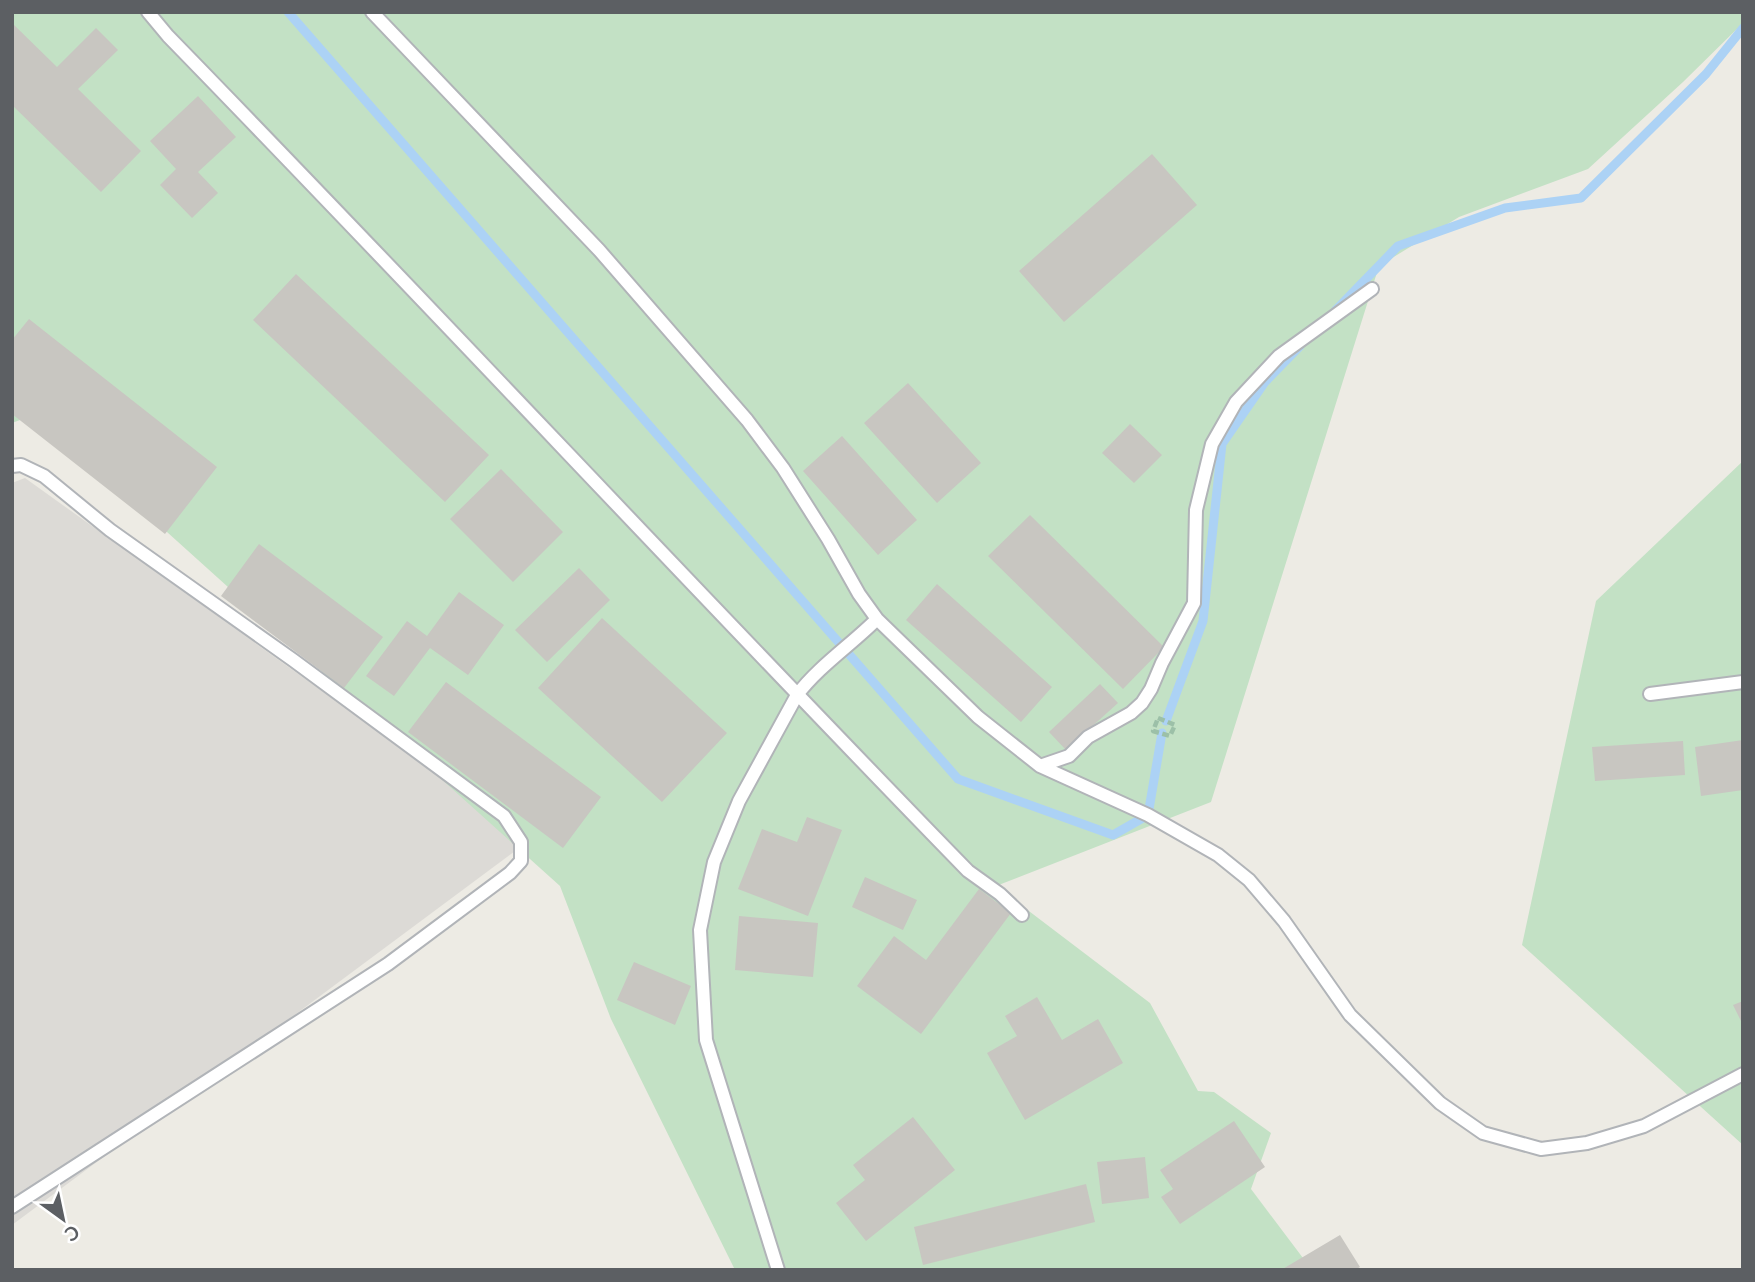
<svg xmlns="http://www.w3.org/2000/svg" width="1755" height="1282" viewBox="0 0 1755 1282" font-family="Lato,sans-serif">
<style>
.industrial{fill:#dcdad6}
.green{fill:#c3e1c5}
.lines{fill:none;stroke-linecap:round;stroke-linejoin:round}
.stream{stroke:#acd2f5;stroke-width:9}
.building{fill:#c8c6c1}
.lane-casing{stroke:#b1b4b8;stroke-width:16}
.path{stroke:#9cc0a8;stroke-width:4.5;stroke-dasharray:7 3.5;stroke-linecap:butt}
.lane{stroke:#fff;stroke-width:12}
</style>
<rect width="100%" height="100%" fill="#edebe4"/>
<path class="industrial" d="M25 478 530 840 12 1225V483Z"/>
<path class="green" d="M12 12H1743V23L1683 82 1588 169 1459 217 1379 266 1211 802 996 886 1150 1003 1198 1091 1214 1092 1271 1133 1251 1189 1312 1270H735L611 1019 560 886 36 414 12 423Z
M1743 461V1145L1522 945 1596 601Z"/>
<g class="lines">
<path class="stream" d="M288 12 958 779 1113 835 1148 815 1162 733
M1335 311 1398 246 1505 208 1581 198 1706 74 1743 28
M1166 721 1203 621 1222 444 1265 382 1300 346"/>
</g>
<path class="building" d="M12 23 57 67 96 28 118 50 78 89 141 151 101 192 12 105Z
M198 96 236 137 198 172 218 193 192 218 160 185 176 169 150 141Z
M1152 154 1197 205 1064 322 1019 271Z
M296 274 489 455 445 502 253 320Z
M29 319 217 467 165 534 12 414V340Z
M908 383 981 463 937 503 864 423Z
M1130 424 1162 455 1134 483 1102 453Z
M842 436 917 520 878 555 803 471Z
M501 469 563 532 513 582 450 519Z
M1030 515 1164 647 1123 689 988 556Z
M259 544 383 637 344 688 221 596Z
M579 568 610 600 547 662 515 630Z
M937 584 1052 687 1021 722 906 620Z
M459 592 504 625 468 675 430 648 394 696 366 676 407 621 427 636Z
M602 618 727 733 662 802 538 688Z
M446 682 601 797 563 848 408 732Z
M1100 684 1118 703 1066 750 1049 732Z
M1743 740V790L1701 796 1695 747Z
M1683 741 1685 775 1595 781 1592 747Z
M807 817 842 830 808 916 738 889 762 829 797 842Z
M865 877 917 900 903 930 852 907Z
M979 889 1011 913 921 1034 857 986 894 936 926 960Z
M739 916 818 923 813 977 735 970Z
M634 962 691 986 675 1025 617 1000Z
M1037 997 1062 1040 1098 1019 1123 1063 1025 1120 987 1053 1017 1036 1005 1016Z
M1743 1001V1025L1733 1005Z
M913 1117 955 1170 866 1241 836 1203 865 1180 853 1165Z
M1234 1121 1265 1167 1180 1224 1161 1197 1173 1189 1160 1170Z
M1145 1157 1149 1198 1102 1204 1097 1162Z
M1086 1184 1095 1222 923 1265 914 1227Z
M1340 1235 1360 1267 1355 1270H1281Z"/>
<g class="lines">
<g class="lane-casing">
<path id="lane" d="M148 12 168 36C437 312 699 595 968 871L1000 894 1022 915
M372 12 599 250 747 420 783 468 828 539 859 594 877 619 978 717 1040 766 1148 815 1218 855 1249 880 1284 921 1350 1015 1440 1103 1483 1133 1541 1149 1587 1143 1644 1126 1743 1074
M12 466 21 465 44 476 110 530 293 660 504 816 521 842V861L510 873 388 964 12 1207
M1650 694 1743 682
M1040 766 1069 756 1088 737 1131 713 1142 703 1151 689 1162 663 1194 603 1196 510 1212 444 1236 402 1279 356 1372 289
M778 1270 706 1040 700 930 714 862 739 801 797 695C819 666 851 645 877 619"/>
</g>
<path class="path" d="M1158 718 1175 725 1170 736 1153 731Z"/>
<use href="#lane" class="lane"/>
</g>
<rect width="1755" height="1282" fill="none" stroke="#5c5f63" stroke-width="28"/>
<g transform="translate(63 1219) rotate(147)" stroke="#ffffff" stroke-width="5" paint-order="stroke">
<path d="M0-5L12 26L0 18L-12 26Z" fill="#5c5f63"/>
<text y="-10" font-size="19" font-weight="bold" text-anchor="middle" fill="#5c5f63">С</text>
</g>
</svg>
